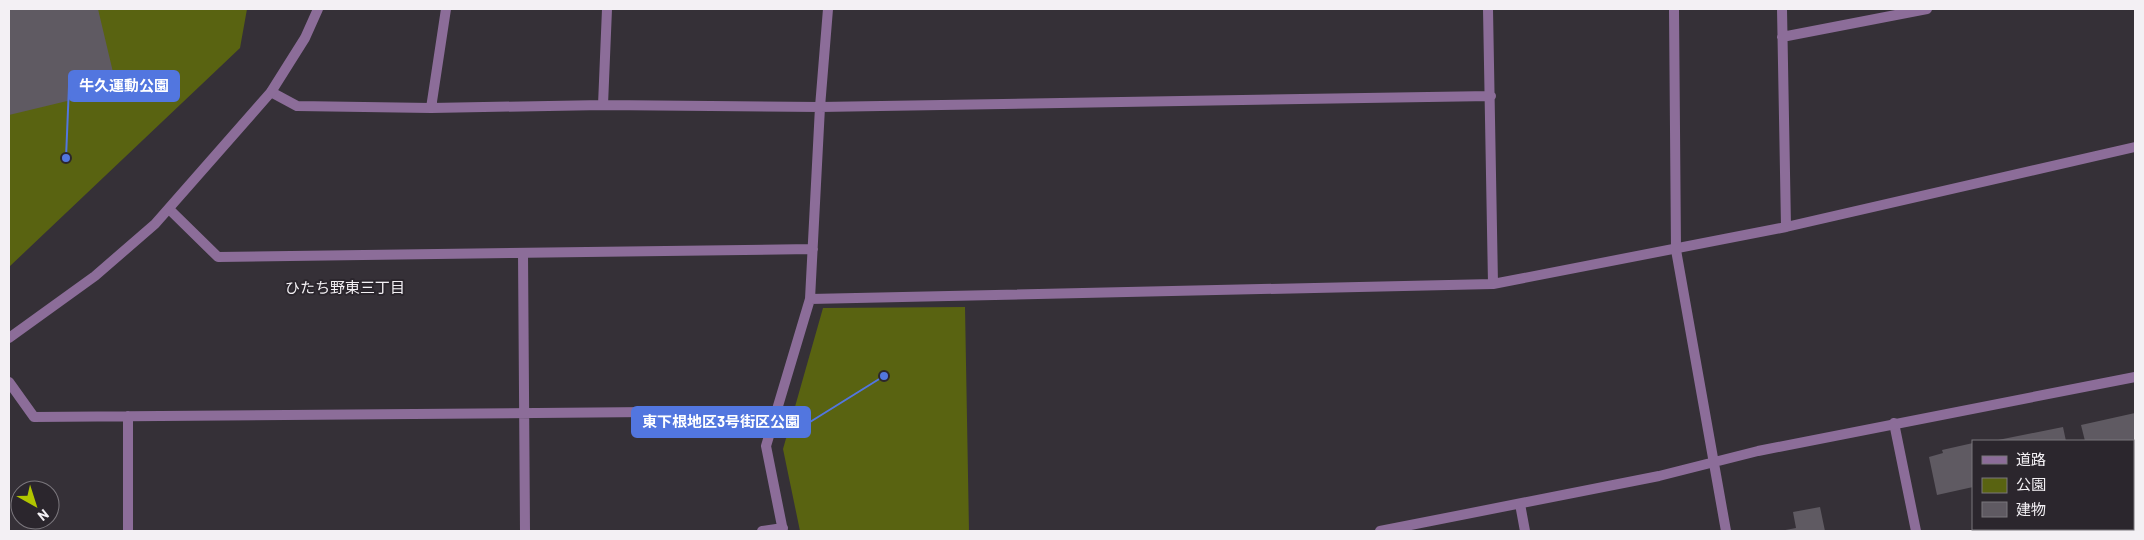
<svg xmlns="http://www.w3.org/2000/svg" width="2144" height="540" viewBox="0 0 2144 540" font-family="Barlow,'Noto Sans JP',sans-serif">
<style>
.green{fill:#596311}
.building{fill:#5f5a62}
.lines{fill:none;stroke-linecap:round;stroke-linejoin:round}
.minor{stroke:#8c6d99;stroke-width:10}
.tertiary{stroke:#8c6d99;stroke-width:10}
.labels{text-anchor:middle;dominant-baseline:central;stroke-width:4;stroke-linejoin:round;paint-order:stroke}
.neighbourhood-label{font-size:15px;fill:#f3f0f4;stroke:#2b262d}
.leader{fill:none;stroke:#5276df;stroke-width:2}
.callout-dot{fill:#5276df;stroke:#2b262d;stroke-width:2}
.callout{fill:#5276df;stroke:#5276df;stroke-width:2}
.callout-label{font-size:15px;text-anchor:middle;font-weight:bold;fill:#fff}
</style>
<rect width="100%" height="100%" fill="#353037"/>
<path class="green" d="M9 9H247L240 48 9 267Z
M965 307 969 531H800L783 449 823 308Z"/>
<path class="building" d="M9 9H98L117 89 9 115Z
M2135 413V457H2133V441H2085L2081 425Z
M2063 427 2066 441H1999L1998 440Z
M1973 443V487L1937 495 1929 457 1943 453 1942 450Z
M1820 507 1825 531H1780L1796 528 1793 512Z
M2133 521H2135V531H2100L2099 529H2133Z"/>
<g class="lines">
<path class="minor" d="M1488 9 1493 284
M1782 9 1786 227
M1782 37 1927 9
M271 92 297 106 431 108 603 105 820 107 1491 96
M603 105 607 9
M431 108 446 9
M169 209 218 257 813 249
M523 253 525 531
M810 299 1493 284 1786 227 2135 147
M9 382 34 417 776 411
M128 416V531
M1894 423 1916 531
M1520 504 1525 531
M762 531 783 528
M783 531 766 446 810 299 820 107 828 9"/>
<path class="tertiary" d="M1674 9 1676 250 1726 531
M9 338 95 276 155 224 271 92 305 38 318 9
M1380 531 1659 476 1758 451 2135 377"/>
</g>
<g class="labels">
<g class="neighbourhood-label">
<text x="345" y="287">ひたち野東三丁目</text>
</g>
</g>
<path class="leader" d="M66 158L69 86M884 376L810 422"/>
<g class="callout-dot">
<circle cx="66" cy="158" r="5"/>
<circle cx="884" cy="376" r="5"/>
</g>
<g class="callout">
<rect x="69" y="71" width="110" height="30" rx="5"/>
<rect x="632" y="407" width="178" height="30" rx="5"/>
</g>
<g class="callout-label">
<text x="124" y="91">牛久運動公園</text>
<text x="721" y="427">東下根地区3号街区公園</text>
</g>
<rect width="2144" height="540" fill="none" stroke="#f3f0f4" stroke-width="20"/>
<rect x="1972" y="440" width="162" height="90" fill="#2b262d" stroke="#7b777d"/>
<rect x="1982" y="456" width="25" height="8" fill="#8c6d99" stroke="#7b777d"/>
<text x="2016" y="465" font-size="15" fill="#f3f0f4">道路</text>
<rect x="1982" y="478" width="25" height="15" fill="#596311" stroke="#7b777d"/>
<text x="2016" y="490" font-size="15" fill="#f3f0f4">公園</text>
<rect x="1982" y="502" width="25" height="15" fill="#5f5a62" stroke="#7b777d"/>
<text x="2016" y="515" font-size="15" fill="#f3f0f4">建物</text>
<g transform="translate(35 505) rotate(141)"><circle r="24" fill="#2b262d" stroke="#7b777d"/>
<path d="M0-4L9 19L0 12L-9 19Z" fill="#b1c500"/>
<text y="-8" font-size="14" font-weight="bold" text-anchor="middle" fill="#f3f0f4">N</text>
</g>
</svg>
